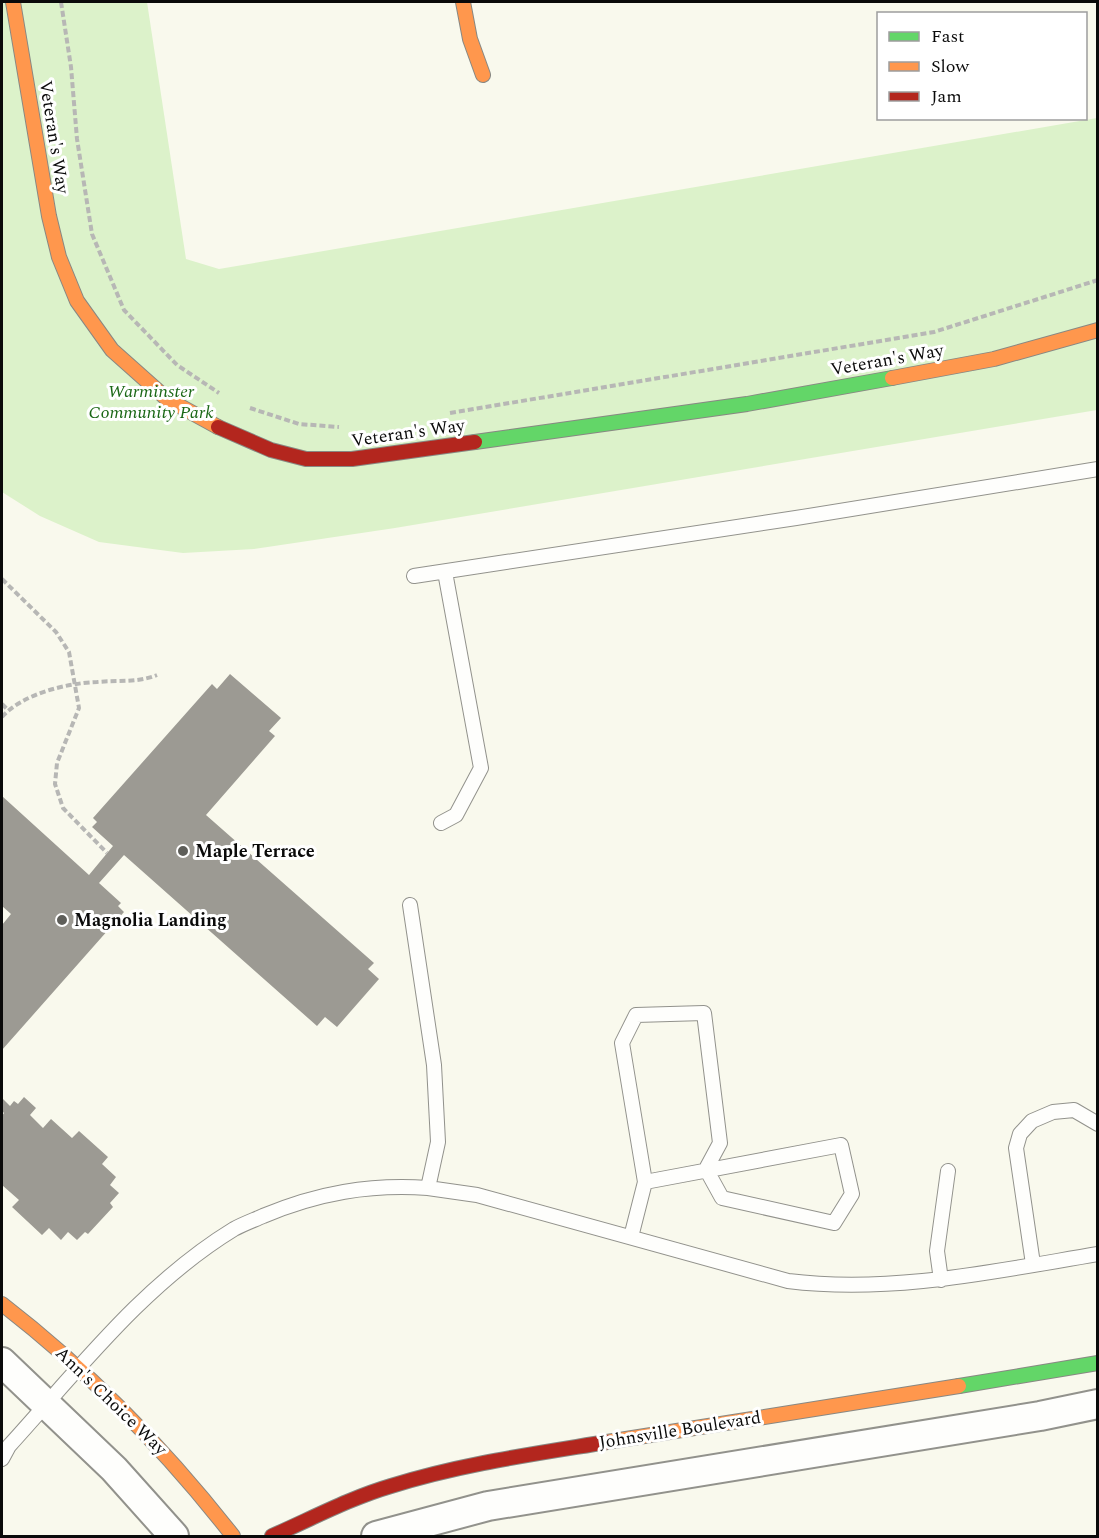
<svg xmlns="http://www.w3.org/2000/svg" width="1099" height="1538" viewBox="0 0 1099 1538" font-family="Spectral,serif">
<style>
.green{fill:#dcf2ca}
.building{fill:#9c9a93}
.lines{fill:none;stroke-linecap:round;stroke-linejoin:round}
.lane-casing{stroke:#92928c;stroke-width:16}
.street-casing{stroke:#92928c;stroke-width:32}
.fast-casing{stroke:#888883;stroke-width:16}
.slow-casing{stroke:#888883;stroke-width:16}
.jam-casing{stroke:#888883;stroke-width:16}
.path{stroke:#b7b7b5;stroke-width:4;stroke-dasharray:6 3;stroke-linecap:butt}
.lane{stroke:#fefefc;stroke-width:14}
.street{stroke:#fefefc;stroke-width:28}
.fast{stroke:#63d668;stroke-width:14}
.slow{stroke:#ff974d;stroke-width:14}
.jam{stroke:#b3261e;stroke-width:14}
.poi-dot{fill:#5e5e59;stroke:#fff;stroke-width:2}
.labels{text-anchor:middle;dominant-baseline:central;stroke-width:6;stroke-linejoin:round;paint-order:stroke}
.street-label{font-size:18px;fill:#0a0a0a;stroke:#fff}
.park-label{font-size:18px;font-style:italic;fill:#1a6715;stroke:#fff}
.poi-label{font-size:18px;font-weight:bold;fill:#0a0a0a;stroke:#fff;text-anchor:start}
</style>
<rect width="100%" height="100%" fill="#f9f9ed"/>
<path class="green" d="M2 2H147L186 259 219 269 1097 118V410L395 528 254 549 183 553 99 542 40 516 2 492Z"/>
<path class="building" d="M230 674 281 718 269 731 275 736 206 815 374 963 368 969 379 979 337 1027 325 1017 317 1026 124 855 99 883 121 903 118 906 124 912 2 1050V925L11 914 2 906V796L89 875 113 846 92 827 97 822 93 818 212 684 217 689Z
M24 1097 36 1108 30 1115 43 1128 51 1119 72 1138 79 1131 108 1157 102 1164 116 1177 110 1185 119 1193 110 1203 113 1207 88 1234 85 1232 77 1240 68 1232 61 1240 49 1228 42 1235 12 1207 19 1200 2 1185V1116L4 1113 2 1111V1098L10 1106 14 1101 18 1104Z"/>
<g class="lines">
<g class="lane-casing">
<path id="lane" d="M414 576 796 518 1098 469
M441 823 456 815 481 768 445 572
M645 1182 841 1145 852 1194 834 1223 722 1198 706 1169
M428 1188 477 1195 788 1281C891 1294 996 1271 1098 1254
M631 1237 645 1182 622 1043 636 1015 704 1013 720 1143 706 1169
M1033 1264 1016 1148 1020 1134 1032 1121 1053 1112 1074 1110 1098 1124
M941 1280 937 1251 948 1171
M2 1459 9 1446C79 1369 144 1284 234 1229 243 1224 254 1220 263 1216 318 1193 369 1184 428 1188L438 1142 434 1065 410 905"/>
</g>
<g class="street-casing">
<path id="street" d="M2 1362 114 1469 174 1536
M376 1536 488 1506 1040 1416 1098 1404"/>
</g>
<g class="fast-casing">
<path id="fast" d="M475 442 747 404 892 378
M959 1386 1098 1363"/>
</g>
<g class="slow-casing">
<path id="slow" d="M13 2 49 216 59 257 77 301 112 350 167 399 218 427
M463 2 470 39 483 75
M892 378 994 359 1098 330
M2 1304C90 1372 165 1449 233 1536
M607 1442 959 1386"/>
</g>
<g class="jam-casing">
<path id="jam" d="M218 427 271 450 306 459H352L475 442
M272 1536C311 1519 350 1498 391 1486 461 1464 534 1454 607 1442"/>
</g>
<path class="path" d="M61 2 71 67 77 139 92 234 124 310 177 365 219 393
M250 408 299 424 339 427
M450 413 934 332 1098 280
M2 579 56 632 69 652 79 708 57 763 55 784 63 808 107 853
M2 704 8 710
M2 717C22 694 67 683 97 682 119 680 137 683 157 675"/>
<use href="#lane" class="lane"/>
<use href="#street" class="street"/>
<use href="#fast" class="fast"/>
<use href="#slow" class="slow"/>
<use href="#jam" class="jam"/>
</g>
<g class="poi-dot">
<circle cx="183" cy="851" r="6"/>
<circle cx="62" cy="920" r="6"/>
</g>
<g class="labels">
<g class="street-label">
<text transform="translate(54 137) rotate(81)">Veteran's Way</text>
<text transform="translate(887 360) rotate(-10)">Veteran's Way</text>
<text transform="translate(408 433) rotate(-8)">Veteran's Way</text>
<text transform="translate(111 1401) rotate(44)">Ann's Choice Way</text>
<text transform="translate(680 1430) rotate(-9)">Johnsville Boulevard</text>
</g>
<g class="park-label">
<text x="151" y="391">Warminster<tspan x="151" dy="21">Community Park</tspan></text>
</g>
<g class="poi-label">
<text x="195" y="851">Maple Terrace</text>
<text x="74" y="920">Magnolia Landing</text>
</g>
</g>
<rect width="1099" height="1538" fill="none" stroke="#0a0a0a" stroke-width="6"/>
<rect x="877" y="12" width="210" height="108" fill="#ffffff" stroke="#9d9d9d" stroke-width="1.5"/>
<rect x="889" y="32" width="30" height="9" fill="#63d668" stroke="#9d9d9d" stroke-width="1.5"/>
<text x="931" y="42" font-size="18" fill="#0a0a0a">Fast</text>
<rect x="889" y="62" width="30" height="9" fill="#ff974d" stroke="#9d9d9d" stroke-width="1.5"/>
<text x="931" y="72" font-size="18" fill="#0a0a0a">Slow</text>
<rect x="889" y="92" width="30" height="9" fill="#b3261e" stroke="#9d9d9d" stroke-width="1.5"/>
<text x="931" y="102" font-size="18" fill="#0a0a0a">Jam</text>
</svg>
